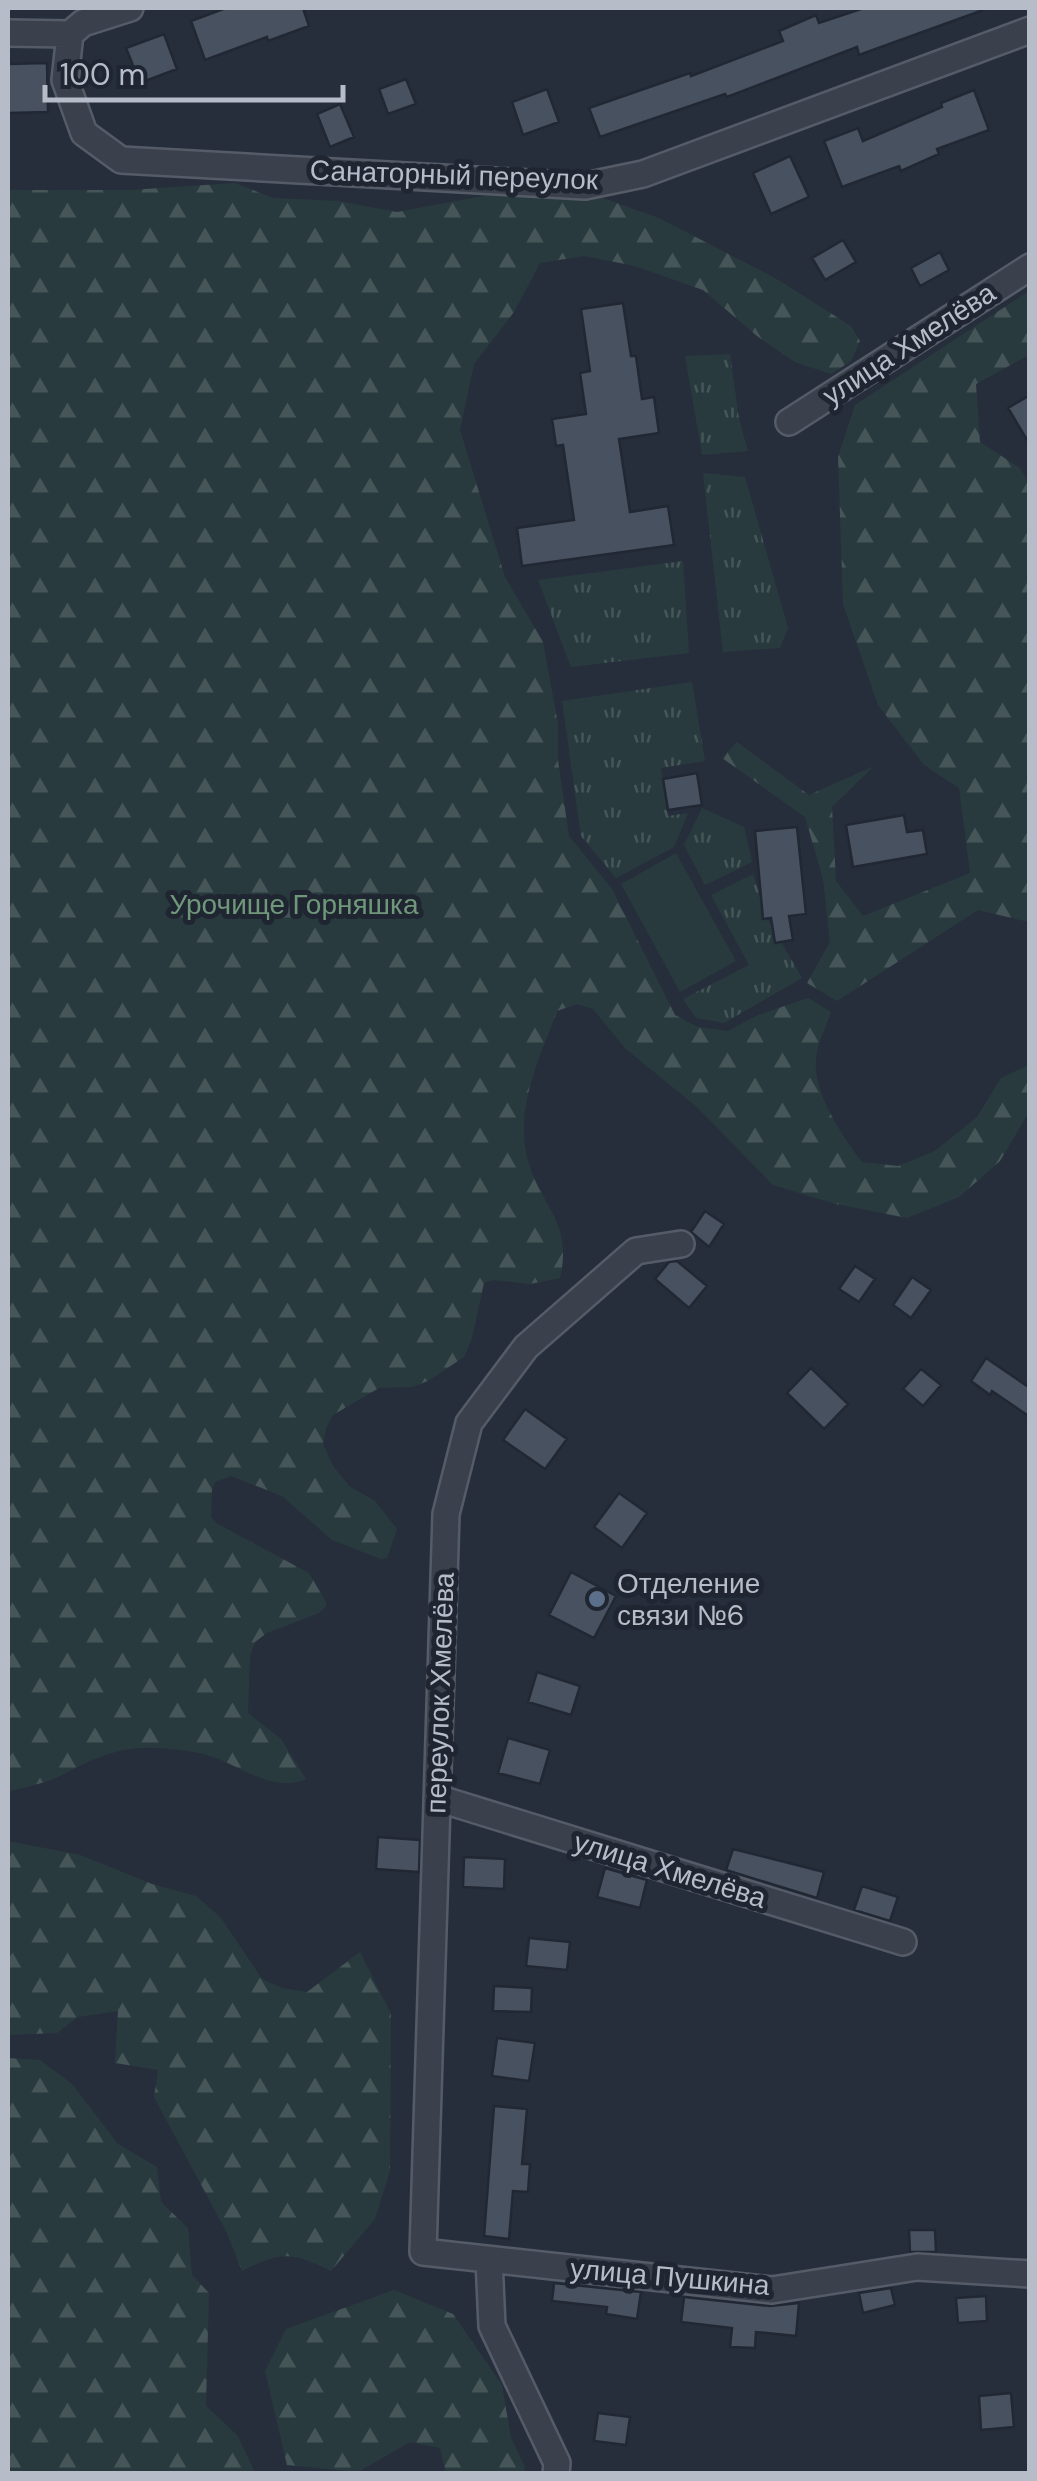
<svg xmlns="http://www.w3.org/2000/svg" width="1037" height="2481" viewBox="0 0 1037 2481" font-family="'DM Sans',sans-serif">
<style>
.grass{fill:url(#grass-tufts)}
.forest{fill:url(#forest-firs)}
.pitch{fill:#283a3d}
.building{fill:#485160;stroke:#212834;stroke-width:2.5}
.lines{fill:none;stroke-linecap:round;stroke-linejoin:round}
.minor-casing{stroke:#555c68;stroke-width:30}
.minor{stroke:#3a414d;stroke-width:25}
.service-dot{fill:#5c6f8a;stroke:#1f2632;stroke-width:4}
.labels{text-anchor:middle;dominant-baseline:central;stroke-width:10;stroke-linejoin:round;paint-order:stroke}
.street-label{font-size:28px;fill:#b6bcc8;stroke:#1f2632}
.park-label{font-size:28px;fill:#6f977a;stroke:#1f2632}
.poi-label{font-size:28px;fill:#b6bcc8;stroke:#1f2632;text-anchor:start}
</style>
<defs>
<pattern id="grass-tufts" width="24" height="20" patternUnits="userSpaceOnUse" patternTransform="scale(2.5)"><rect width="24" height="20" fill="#283a3d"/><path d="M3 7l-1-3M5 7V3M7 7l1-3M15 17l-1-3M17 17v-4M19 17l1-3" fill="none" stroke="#455558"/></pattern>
<pattern id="forest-firs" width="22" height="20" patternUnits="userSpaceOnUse" patternTransform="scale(2.5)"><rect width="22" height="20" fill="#283a3d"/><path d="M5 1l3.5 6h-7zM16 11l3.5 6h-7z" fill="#455558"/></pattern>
</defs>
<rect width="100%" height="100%" fill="#262e3c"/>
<path class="grass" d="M730 354 739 419 748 451 702 455 685 356Z
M703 473 745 477 788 628 780 648 723 652Z
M683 561 689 653 571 667 538 580Z
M692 682 705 761 661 768 668 816 688 813 674 847 616 878 581 836 562 701Z
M702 808 744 827 752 862 705 885 684 845Z
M753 874 766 916 802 978 724 1023 696 1018 683 999 749 965 711 895Z"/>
<path class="forest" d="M235 183 273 198 338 201 397 212 499 193 580 190 659 218 775 278 851 326 860 341 851 361 831 374 795 362 757 336 703 290 635 266 584 256 540 263 514 312 474 364 460 430 505 577 543 642 558 724V760L569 836 612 889 675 1015 698 1027 728 1031 758 1015 808 998 831 1012C826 1027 817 1044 816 1059 812 1092 843 1137 862 1162L898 1166 935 1151 977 1117 1001 1078 1029 1065V1112L1000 1161 959 1197 907 1218 836 1204 773 1185 698 1108 625 1048 593 1009 577 1004 557 1011C539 1060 514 1108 528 1161 541 1207 573 1222 560 1278L530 1284 493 1280 484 1283 472 1338 464 1357 428 1381 412 1387 379 1388 333 1415 326 1428 323 1444 333 1466 349 1486 375 1501 397 1529 387 1558 381 1559 332 1540 282 1496 231 1476 215 1482 212 1490 211 1517 216 1523 309 1573 326 1602V1606L319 1613 267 1633 255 1642 250 1656 248 1713 281 1739 306 1779C274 1794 239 1765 210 1756 198 1752 184 1750 171 1749 124 1744 100 1755 60 1776 44 1784 24 1787 8 1792V190H130Z
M1029 291V355L976 384 980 442 1020 468 1029 484V922L978 910 837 1001 807 983 830 942 823 879 805 817 722 758 737 742 809 795 874 766 832 807 836 881 863 916 970 873 959 788 924 765 878 705 843 604 838 457 855 405Z
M8 1841 80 1855 152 1884 196 1896 221 1918 262 1979 282 1988 307 1992 360 1952 391 2014 390 2171 375 2219 331 2271C292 2252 282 2251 242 2271L227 2233 154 2097 158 2070 115 2063 118 2011 78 2017 57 2033 8 2035Z
M8 2058 40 2060 72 2084 118 2144 157 2167 161 2202 188 2228 192 2275 209 2293 206 2406 238 2436 255 2473H8Z
M394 2290 453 2314 502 2385 511 2438 524 2465 525 2473H446L440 2448 410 2442 358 2472 287 2465 265 2371 286 2329Z"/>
<path class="pitch" d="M676 853 736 961 680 992 621 884Z"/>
<path class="building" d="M226 8H303L309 26 268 41 267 37 205 60 191 21Z
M864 8 986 9 859 55 857 47 727 97 725 94 600 137 589 108 690 73 691 76 783 41 779 31 816 15 819 23Z
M164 34 177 69 140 83 126 48Z
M47 63 48 112 8 113V64Z
M406 79 416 104 388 114 379 89Z
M547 89 559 122 523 135 512 102Z
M974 90 989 130 937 149 939 154 901 171 899 166 842 187 824 141 858 128 863 141 942 107 941 103Z
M340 104 354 137 330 147 317 114Z
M790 156 809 197 771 214 753 173Z
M843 240 856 262 825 280 812 258Z
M940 252 949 270 920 286 911 268Z
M623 303 631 356H636L642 399 654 397 659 433 619 439 630 512 668 506 674 545 522 566 517 528 574 520 563 445 556 446 552 419 586 414 580 373 590 371 581 309Z
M1030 395V445L1008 408Z
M697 773 702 805 668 810 663 779Z
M904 815 907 832 923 830 927 854 853 867 846 825Z
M797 827 806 914 789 916 793 940 775 943 771 918 763 919 755 831Z
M705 1211 724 1224 709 1247 691 1232Z
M677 1261 707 1286 689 1308 655 1279 669 1262Z
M855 1266 875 1279 859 1302 839 1289Z
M912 1277 931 1290 911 1318 893 1305Z
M986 1358 1030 1388V1417L992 1391 990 1395 971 1381Z
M811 1368 848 1404 824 1429 787 1393Z
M921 1369 941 1385 923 1406 903 1389Z
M525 1409 567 1439 545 1469 503 1440Z
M619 1493 647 1513 622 1548 594 1527Z
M571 1572 616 1596 594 1638 549 1615Z
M537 1672 580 1686 571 1715 528 1702Z
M508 1738 550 1750 540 1784 498 1773Z
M378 1837 420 1840 419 1872 376 1869Z
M733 1849 824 1872 817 1898 726 1870Z
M464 1857 505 1859 504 1889 463 1887Z
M605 1868 647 1880 640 1908 597 1897Z
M862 1886 898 1897 890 1921 854 1910Z
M529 1938 570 1942 567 1970 526 1966Z
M494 1986 532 1988 531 2012 493 2011Z
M497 2038 535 2043 529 2081 492 2076Z
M494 2106 527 2109 522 2164H530L528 2192 513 2191 509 2239 484 2236Z
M909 2230H935L936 2252H910Z
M554 2283 641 2292 637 2319 606 2314 607 2307 552 2301Z
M891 2288 895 2305 863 2313 859 2293Z
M986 2296 987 2321 958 2323 956 2298Z
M684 2297 770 2306 799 2303 796 2336 756 2332 755 2348 730 2347 732 2328 681 2322Z
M1011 2393 1014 2427 981 2430 979 2396Z
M598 2413 630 2417 626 2445 594 2441Z"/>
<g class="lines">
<g class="minor-casing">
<path id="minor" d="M8 33 70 34 83 23 130 8
M70 34 65 80 84 133 121 160 585 186 643 174 1030 30
M789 422 1030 267
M681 1244 636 1251 526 1347 469 1423 446 1514 423 2252 772 2290 917 2267 1030 2274
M437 1798 903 1942
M489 2260 492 2326 557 2463 556 2474"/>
</g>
<use href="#minor" class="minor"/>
</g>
<circle class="service-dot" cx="597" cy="1599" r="10"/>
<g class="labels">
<g class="street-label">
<text transform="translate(454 175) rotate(2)">Санаторный переулок</text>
<text transform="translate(909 344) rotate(-33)">улица Хмелёва</text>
<text transform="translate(440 1693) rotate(-88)">переулок Хмелёва</text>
<text transform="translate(670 1870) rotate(17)">улица Хмелёва</text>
<text transform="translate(670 2277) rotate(5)">улица Пушкина</text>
</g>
<g class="park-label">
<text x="294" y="904">Урочище Горняшка</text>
</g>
<g class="poi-label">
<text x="617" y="1583">Отделение<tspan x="617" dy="32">связи №6</tspan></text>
</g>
</g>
<rect width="1037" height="2481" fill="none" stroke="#b6bcc8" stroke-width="20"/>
<path d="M45 85v15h298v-15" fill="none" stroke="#b6bcc8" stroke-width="5"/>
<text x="60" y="85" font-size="30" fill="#b6bcc8" stroke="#1f2632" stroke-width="8" paint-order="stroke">100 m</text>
</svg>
